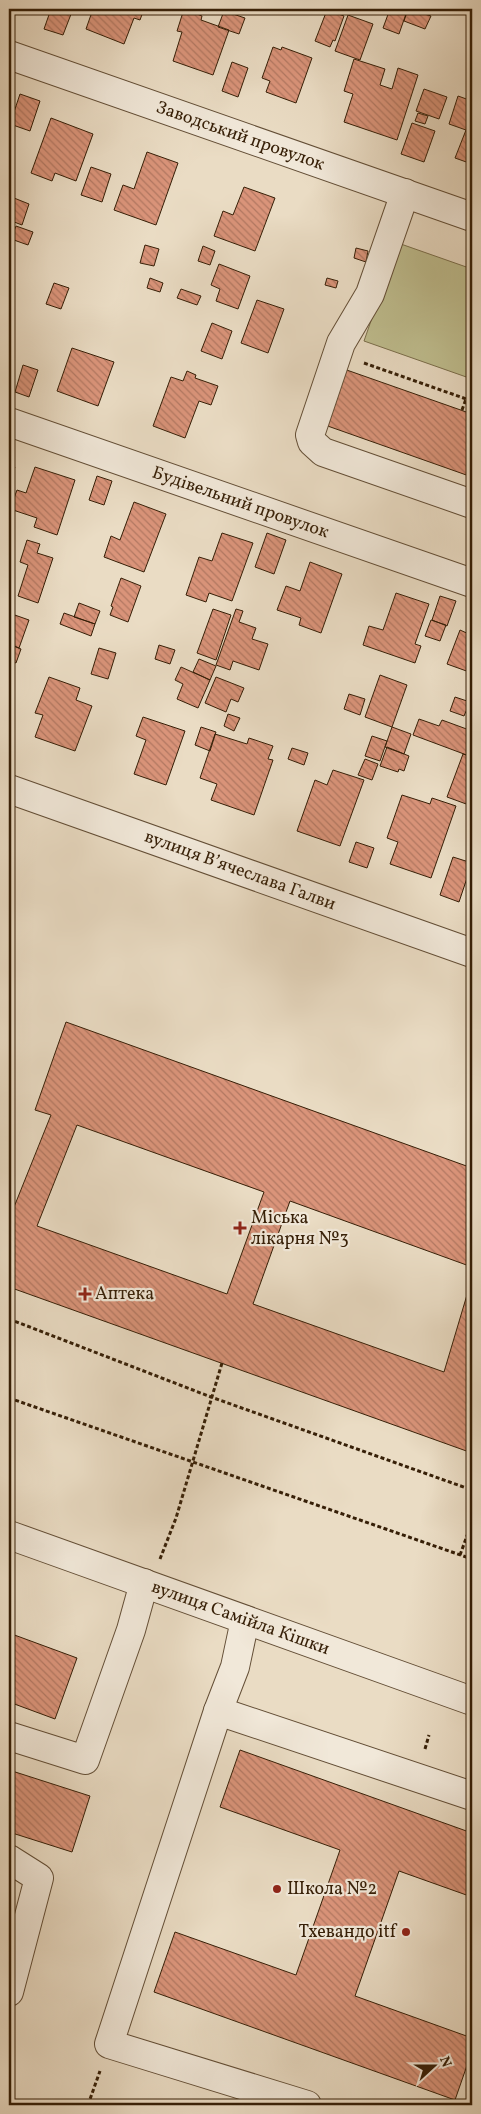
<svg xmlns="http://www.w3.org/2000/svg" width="481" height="2114" viewBox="0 0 481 2114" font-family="Vollkorn,serif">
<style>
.garden{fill:#bfbe8f;stroke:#7a6e4b}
.building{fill:url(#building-back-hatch);stroke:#361f07;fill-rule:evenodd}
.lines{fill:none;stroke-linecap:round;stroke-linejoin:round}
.minor-casing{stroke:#634e36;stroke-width:30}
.path{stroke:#361f07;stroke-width:3;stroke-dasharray:4 2.5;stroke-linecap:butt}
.minor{stroke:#f1e8d9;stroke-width:28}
.poi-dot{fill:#8f2418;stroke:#f1e8d9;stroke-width:2}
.labels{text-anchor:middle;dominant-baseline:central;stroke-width:4.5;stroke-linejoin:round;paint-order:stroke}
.street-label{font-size:18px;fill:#361f07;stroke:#f1e8d9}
.poi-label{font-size:18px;fill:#361f07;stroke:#f1e8d9;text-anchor:start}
</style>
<defs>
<pattern id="building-back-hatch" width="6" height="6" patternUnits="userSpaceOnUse" patternTransform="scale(1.25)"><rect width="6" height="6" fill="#da947a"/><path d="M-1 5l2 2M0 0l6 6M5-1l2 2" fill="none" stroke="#b27862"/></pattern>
</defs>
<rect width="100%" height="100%" fill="#eadcc4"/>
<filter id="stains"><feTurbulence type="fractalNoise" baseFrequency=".004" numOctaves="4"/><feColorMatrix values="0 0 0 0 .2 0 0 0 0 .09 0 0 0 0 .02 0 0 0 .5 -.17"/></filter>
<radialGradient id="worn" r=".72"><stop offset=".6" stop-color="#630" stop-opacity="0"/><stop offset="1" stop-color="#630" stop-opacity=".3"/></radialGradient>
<path class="garden" d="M398 243 472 269V379L364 341Z"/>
<path class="building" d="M51 9H73L63 35 44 29Z
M93 9H144L140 20 134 18 124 44 86 29Z
M184 9 202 16 201 20 229 30 213 75 173 61 182 32 177 31Z
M390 9H402L407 11 399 34 383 28Z
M408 9 431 16 425 29 404 21Z
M327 10 344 16 335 41 333 40 330 47 315 41Z
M224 11 245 18 239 34 218 27Z
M348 15 373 24 360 60 335 51Z
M273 47 281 50 282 47 312 58 296 103 266 92 270 81 262 78Z
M354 59 385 69 380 85 392 89 398 68 418 75 397 140 344 122 353 94 344 91Z
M232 62 248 68 238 97 222 91Z
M424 89 447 97 439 119 416 111Z
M20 94 40 101 30 131 10 124Z
M458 96 472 101V164L455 158 466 130 449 124Z
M418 113 428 116 425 124 415 121Z
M51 118 93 134 76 181 55 173 52 181 31 173Z
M412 123 435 131 424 162 401 154Z
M147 152 178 163 156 225 114 210 123 185 134 189Z
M91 167 111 174 102 202 81 195Z
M244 187 275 198 255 251 214 236 223 211 233 215Z
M9 196 29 204 22 225 9 220Z
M16 226 33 232 28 245 11 239Z
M145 245 159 249 154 266 140 263Z
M203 246 215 251 210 265 198 261Z
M356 248 368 251 366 262 354 258Z
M219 264 250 276 238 309 216 301 220 289 211 285Z
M150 278 163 283 160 292 147 288Z
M327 278 338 281 336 288 325 285Z
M54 283 69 288 61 309 46 304Z
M181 289 201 296 197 305 177 298Z
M257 300 284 309 268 353 241 343Z
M212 323 232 331 222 359 201 351Z
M72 348 114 362 98 406 57 391Z
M23 365 38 370 29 397 15 392Z
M341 368 472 414V477L322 424Z
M187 371 196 375 195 378 218 386 211 405 199 401 185 438 153 426 171 377 183 381Z
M9 464 15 467 9 480Z
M35 467 75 480 57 535 34 527 37 518 10 509 17 490 26 493Z
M97 476 112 481 104 505 89 500Z
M134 502 166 514 144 572 104 557 111 536 120 540Z
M222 533 253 543 232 601 209 593 206 602 186 595 199 557 212 561Z
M267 533 286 540 274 574 255 567Z
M27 540 40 544 37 553 53 558 38 603 18 596 28 565 20 562Z
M310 562 342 574 321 633 299 625 301 618 277 610 286 586 300 591Z
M121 578 141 586 128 622 110 615 113 607 111 606Z
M396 593 429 604 415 644 421 646 415 663 363 645 369 626 383 630Z
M440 596 456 601 447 626 432 620Z
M79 603 100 611 95 624 74 617Z
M213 609 231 615 216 660 197 653Z
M236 609 243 611 239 622 256 628 252 639 268 644 259 670 233 661 230 670 216 665Z
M9 613 29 620 19 648 9 644Z
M64 613 95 624 91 636 60 624Z
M431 620 446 625 440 641 425 636Z
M460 630 471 635 472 632V673L447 664Z
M9 644 21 649 16 663 9 660Z
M159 645 175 650 170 664 155 659Z
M99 648 116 653 108 679 91 674Z
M199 659 216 666 210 680 193 672Z
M181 667 210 680 198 708 177 699 183 684 175 680Z
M380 675 407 685 392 727 365 717Z
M49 677 80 688 76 700 92 706 75 751 35 737 43 715 35 713Z
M216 677 244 688 238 702 231 699 226 712 205 703Z
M349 694 365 699 360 715 344 709Z
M455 697 470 702 464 716 450 711Z
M228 714 240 718 234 731 224 726Z
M143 717 185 731 166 785 134 774 146 740 136 736Z
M419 719 439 726 442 720 472 731V757L413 735Z
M201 727 216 732 210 751 195 745Z
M392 727 411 734 404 754 385 747Z
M215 734 247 744 249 738 273 746 268 759 273 760 254 815 211 800 217 784 200 778Z
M372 736 387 741 380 761 365 756Z
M387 747 409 756 404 771 399 769 398 772 380 766Z
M292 748 308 753 304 765 288 759Z
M463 754 472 757V797L469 805 447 797Z
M365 759 378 764 372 780 358 775Z
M333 770 364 780 340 846 297 831 315 780 327 785Z
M402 795 430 804 432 798 456 806 431 878 390 864 398 842 387 838Z
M356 842 374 848 367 868 349 862Z
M453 857 472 863 459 902 440 895Z
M66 1022 472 1168V1267L290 1201 253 1304 444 1372 472 1278V1370L469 1381 472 1382V1453L9 1287V1216L10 1217 51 1115 35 1110ZM77 1125 264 1192 227 1294 37 1226Z
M9 1633 77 1658 55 1719 9 1702Z
M240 1750 472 1833V1897L399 1871 355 1996 472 2038V2051L455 2100 154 1992 175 1932 296 1975 340 1850 220 1807Z
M9 1770 90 1796 72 1852 9 1832Z"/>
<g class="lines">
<g class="minor-casing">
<g id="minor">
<path id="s1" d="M9 55 472 217"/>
<path d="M405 193 370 294 341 343 310 435 312 442 323 452 472 504"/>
<path id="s2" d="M9 422 472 583"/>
<path d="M9 789 472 953"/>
<path id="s3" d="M9 1535 472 1701"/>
<path d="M245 1620 235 1667 218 1711 109 2044 307 2105"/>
<path d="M218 1711 472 1796"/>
<path d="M9 1736 85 1760 131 1630 144 1583"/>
<path d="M9 1859 39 1878 9 1992"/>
</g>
</g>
<path class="path" d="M364 363 472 401
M462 410 466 399
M9 1319 211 1397 472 1490
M9 1398 472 1559
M460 1555 472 1522
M160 1559 176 1518 222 1363
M425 1749 429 1735
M88 2105 100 2071"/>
<use href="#minor" class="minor"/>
</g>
<g class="poi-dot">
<path d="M237.5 1220.5h5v5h5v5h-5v5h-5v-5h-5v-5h5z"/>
<path d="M82.5 1286.5h5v5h5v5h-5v5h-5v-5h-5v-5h5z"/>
<circle cx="277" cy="1889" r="5"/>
<circle cx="406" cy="1932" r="5"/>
</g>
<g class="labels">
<g class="street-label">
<text stroke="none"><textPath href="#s1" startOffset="245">Заводський провулок</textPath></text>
<text stroke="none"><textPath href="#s2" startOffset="245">Будівельний провулок</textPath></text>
<text transform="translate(240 871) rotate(20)">вулиця Вʼячеслава Галви</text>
<text stroke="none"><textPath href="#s3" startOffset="246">вулиця Самійла Кішки</textPath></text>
</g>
<g class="poi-label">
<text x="251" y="1218">Міська<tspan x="251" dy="21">лікарня №3</tspan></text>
<text x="95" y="1294">Аптека</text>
<text x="287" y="1889">Школа №2</text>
<text x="396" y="1932" text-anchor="end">Тхевандо itf</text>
</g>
</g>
<rect width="481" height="2114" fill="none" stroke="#eadcc4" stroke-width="30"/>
<rect x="10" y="10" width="461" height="2094" fill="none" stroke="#361f07" stroke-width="2.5"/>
<rect x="15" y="15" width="451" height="2084" fill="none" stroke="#361f07"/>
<g transform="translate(434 2066) rotate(69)" stroke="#f1e8d9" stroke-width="4" paint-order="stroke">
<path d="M0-4L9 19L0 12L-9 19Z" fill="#361f07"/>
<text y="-8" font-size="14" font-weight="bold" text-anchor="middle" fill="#361f07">N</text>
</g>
<rect width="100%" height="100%" filter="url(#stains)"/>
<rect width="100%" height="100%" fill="url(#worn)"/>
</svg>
